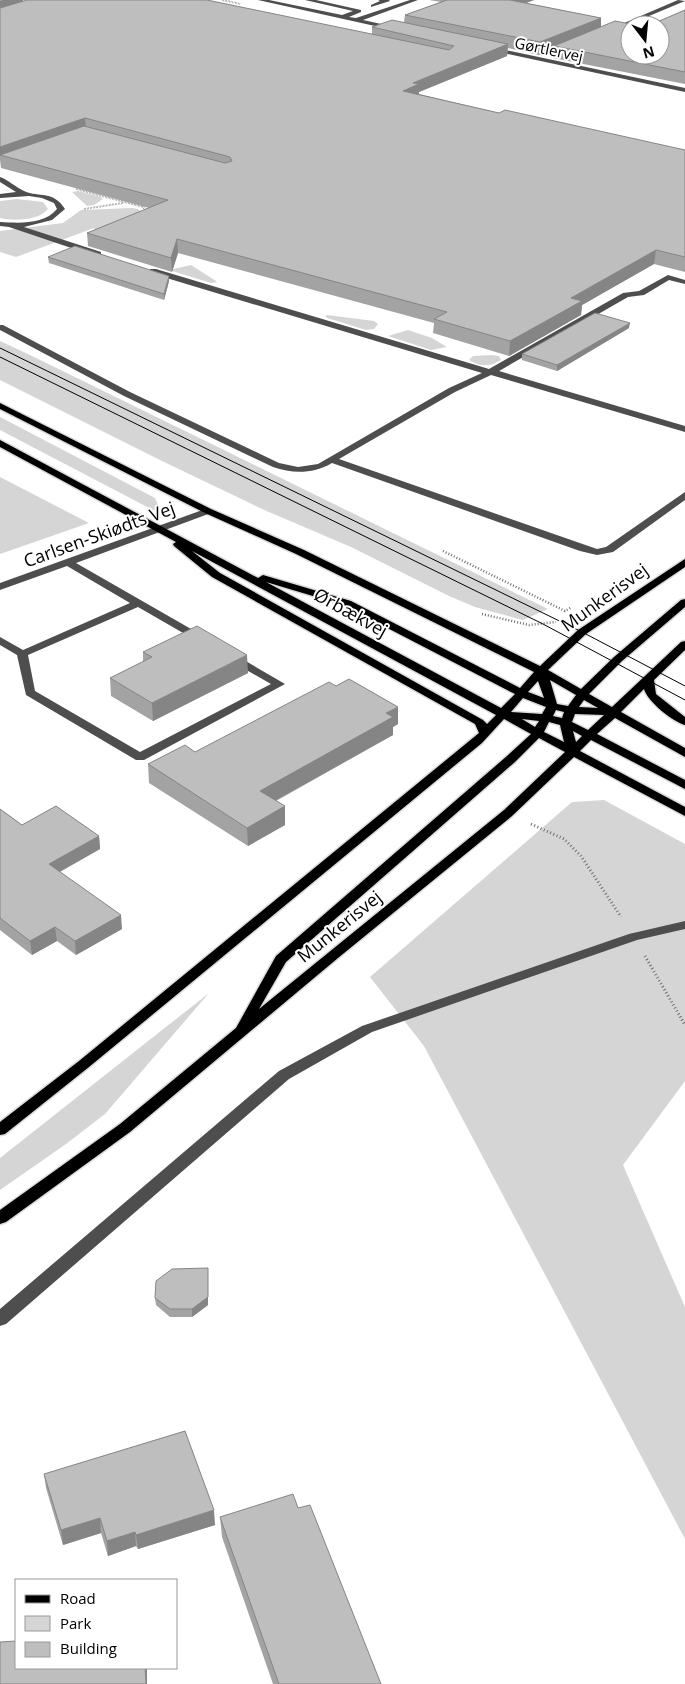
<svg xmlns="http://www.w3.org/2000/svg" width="685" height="1684" viewBox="0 0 685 1684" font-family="'Open Sans',sans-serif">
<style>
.green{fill:#d5d5d5}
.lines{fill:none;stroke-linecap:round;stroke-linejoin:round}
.major-casing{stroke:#dbdbdb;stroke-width:3}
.path-far2{stroke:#707070;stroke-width:2;stroke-dasharray:0.5 1;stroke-linecap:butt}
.path-far1{stroke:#707070;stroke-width:2.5;stroke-dasharray:1 2;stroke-linecap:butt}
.path{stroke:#707070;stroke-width:3;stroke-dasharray:1 2.5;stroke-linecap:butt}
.minor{fill:#4e4e4e;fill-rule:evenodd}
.major{fill:#000;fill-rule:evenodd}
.tram{stroke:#000;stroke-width:1}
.wall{fill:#a3a3a3}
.shaded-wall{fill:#858585}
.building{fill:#bebebe;stroke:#858585}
.labels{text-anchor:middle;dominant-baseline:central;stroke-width:4;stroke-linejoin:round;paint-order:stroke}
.far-street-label{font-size:15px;fill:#000;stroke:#fff}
.street-label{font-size:18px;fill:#000;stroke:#fff}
</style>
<rect width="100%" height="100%" fill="#fff"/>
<path class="green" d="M78 191 101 197 103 199 94 205 87 206 72 192Z
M17 199 43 202 48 209C38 221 14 221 0 218V201Z
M132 208 138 209 146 216 95 230 94 228 16 257 0 252V231L63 223 81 210Z
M191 265 216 281 217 282 211 283 169 270Z
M327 315 374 321 378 324 374 329 366 330 327 318 325 316Z
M408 330 432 338 447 347 431 350 388 336Z
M0 341 30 355 548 609 523 620 475 607 449 596 351 547 262 509 162 461 0 380Z
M492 355 499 356 501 360C490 367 480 367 469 360L473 356Z
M0 417 155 498 161 512 153 510 0 430Z
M0 477 89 523 0 554Z
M604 800 685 844V1081L623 1165 685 1307V1539L424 1046 370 977 572 802Z
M209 993 105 1114 66 1144 0 1190V1158Z"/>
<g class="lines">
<g class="major-casing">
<path id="major" d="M0 403 211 509 304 550 540 666 578 630 685 559V567L586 634 548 670 581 689 614 657 681 600 685 599V607L622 661 589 694 612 707 681 642 685 641V650L654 680 656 694 685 717V725C673 722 647 701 644 689L621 712 685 748V757L615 718 597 734 685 780V789L591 740 580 751 685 807V816L574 757 512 816 338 958 130 1132 6 1222 0 1224V1210L120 1124 236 1028 276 956 507 756 531 734 504 719 482 743 89 1067 5 1134 0 1135V1122L79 1061 479 733 475 724 212 577 174 546 173 544 176 542 0 447V440L258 578 263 575 351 601 520 688 534 672 296 554 205 513 0 409ZM192 551 496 715 487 724 483 720 220 573ZM266 582 343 605 515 694 501 708ZM550 680 576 695 568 706 557 704ZM538 681 544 698 528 692ZM523 698 546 707 542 714 511 712ZM584 700 598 708 579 707ZM556 710 564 712 562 718 553 716ZM575 714 604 715 588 730 572 722ZM522 719 539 721 535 727ZM549 722 560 725 564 742 544 732ZM573 731 582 736 576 742ZM539 738 565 752 504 810 259 1009 286 962 515 762Z"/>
</g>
<path class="path-far2" d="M222 0 241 4
M76 189 143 207 147 212
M84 209 123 203"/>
<path class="path-far1" d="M443 551 565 611 572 607
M482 614 529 625 556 622"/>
<path class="path" d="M531 824 564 839 581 856 621 917
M645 956 685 1025"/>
<path class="minor" d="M258 0H269L342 15 353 11 305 0H316L361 10V12L349 17 356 18 410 0H418L363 20 395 27 393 30Z
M378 0H389L390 1 371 7V5L380 1Z
M678 0 685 1 613 31 608 30Z
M491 47 685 88V92L489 50Z
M0 177C9 180 15 187 24 191 40 198 53 190 65 209L52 220 24 227 101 252V256H95L9 227 0 226V222C19 223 44 225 57 209L54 203 42 198 29 196 0 198V194L16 192 0 182Z
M150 269H156L489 369 623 293 639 291 668 275 685 280V284L669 280 644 295 628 297 499 371 685 426V432L491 375 455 392 339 459 597 549 606 547 685 492V500L613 552 597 555 580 551 332 463C313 474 293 474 273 467L124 396 0 330V325H3L130 392 279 463 298 467 318 464 449 388 482 373 150 273Z
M208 508 213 511 211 513 76 563 205 637 206 639 205 641H197L138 607 28 655 35 691 140 752 271 684 229 660 228 658 229 656H237L285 684 144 760H136L26 695 17 655 0 645V637L23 650 130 603 67 566 0 590V583Z
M685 921V929L637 940 372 1032 289 1079 6 1324 0 1326V1309L279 1071 362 1026 629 934Z"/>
<use href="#major" class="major"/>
<path class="tram" d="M0 348 582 632 685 686
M0 357 543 624 685 700"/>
</g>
<path class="wall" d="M0 0H23V1L372 34V27L404 22 405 15 441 2 429 0H534L526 3 601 18V27L630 55 657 22 685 10V84L553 58 554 49 539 55 508 48 507 56 419 92V94L499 113 685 150V272L654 264 582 305 581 315 509 356 433 333 434 323 178 253 172 272 88 246 87 233 149 208 1 168 0 160Z
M48 257 169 281 164 300 49 263Z
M629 328 557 371 522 360V354Z
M143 652 248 673 153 721 111 696 110 678 143 662Z
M398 724 393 727V735L276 801 285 825 248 846 149 783 148 764 195 752Z
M0 809 22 825 99 836 100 849 60 872 122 929 76 955 57 941 32 955 0 930Z
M208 1268V1305L192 1317H170L156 1305 155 1298Z
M44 1474 215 1525 138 1549 136 1546 108 1556 101 1533 63 1545 46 1488Z
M298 1508 381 1684H273L222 1537 220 1517Z"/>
<path class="shaded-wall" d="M3 0H23L21 6 0 12V1Z
M505 0H534L505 11Z
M601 18V30L554 46V49L539 55 540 42Z
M508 44 507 56 419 92V96L403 91 413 83Z
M85 118 86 130 0 155V147Z
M177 239 178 253 172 272 171 258Z
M656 250 654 264 582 305 581 315 509 356 510 341 571 298Z
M169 276V281L164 300V294Z
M630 323 629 328 557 371V365Z
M247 655 248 673 153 721 152 703Z
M398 707V724L393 727V735L260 809V791L386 713Z
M285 806V825L248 846 247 828Z
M99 836 100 849 50 877 49 864Z
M121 915 122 929 76 955 75 941Z
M55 927 57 941 32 955 30 941Z
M208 1268V1305L192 1317V1309Z
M214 1510 215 1525 138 1549 136 1535Z
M100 1518 101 1533 63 1545 61 1530Z
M135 1532 136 1546 108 1556 107 1541Z
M145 1668H147V1684H146Z"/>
<path class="building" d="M27 0H207L449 50 454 46 372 27 392 20 508 44 413 83 419 84 403 91 499 113 505 110 685 150V257L656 250 571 298 582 301 510 341 434 319 447 312 177 239 171 258 87 233 168 200 0 155 84 126 225 163 232 161 230 157 85 118 0 147V8Z
M447 0H510L601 18 540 42 405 15Z
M685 10V72L554 46 615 21 636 25H630V55H660V25H639L650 20 657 22Z
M75 246 169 276 164 294 48 257Z
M595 313 630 323 557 365 522 354Z
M197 626 247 655 152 703 110 678 152 657 143 652Z
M349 679 398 707 386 713 393 717 260 791 285 806 247 828 148 764 185 745 195 752 329 682 336 686Z
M56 806 99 836 49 864 121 915 75 941 55 927 30 941 0 918V809L22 825Z
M208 1268V1297L192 1309H170L155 1298 156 1281 172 1269Z
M185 1431 214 1510 136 1535 135 1532 107 1541 100 1518 61 1530 44 1474Z
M293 1494 298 1508 310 1505 381 1684H279L220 1517Z
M16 1641V1668H145L146 1684H0V1642Z"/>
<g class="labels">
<g class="far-street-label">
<text transform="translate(549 49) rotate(12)">Gørtlervej</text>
</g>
<g class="street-label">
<text transform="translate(99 534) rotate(-20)">Carlsen-Skiødts Vej</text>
<text transform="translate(604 597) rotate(-36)">Munkerisvej</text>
<text transform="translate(351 612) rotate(29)">Ørbækvej</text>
<text transform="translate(339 926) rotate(-39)">Munkerisvej</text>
</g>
</g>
<rect x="15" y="1579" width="162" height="90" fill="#ffffff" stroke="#999999"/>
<rect x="25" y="1595" width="25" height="8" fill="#000000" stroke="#999999"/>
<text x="60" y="1604" font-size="15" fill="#000000">Road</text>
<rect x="25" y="1616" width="25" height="15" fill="#d5d5d5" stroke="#999999"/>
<text x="60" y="1629" font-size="15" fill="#000000">Park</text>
<rect x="25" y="1642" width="25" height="15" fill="#bebebe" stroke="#999999"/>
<text x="60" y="1654" font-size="15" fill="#000000">Building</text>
<g transform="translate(645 40) rotate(164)"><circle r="24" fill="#ffffff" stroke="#999999"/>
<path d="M0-4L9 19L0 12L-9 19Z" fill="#000000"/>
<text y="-8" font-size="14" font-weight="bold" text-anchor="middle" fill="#000000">N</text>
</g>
</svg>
